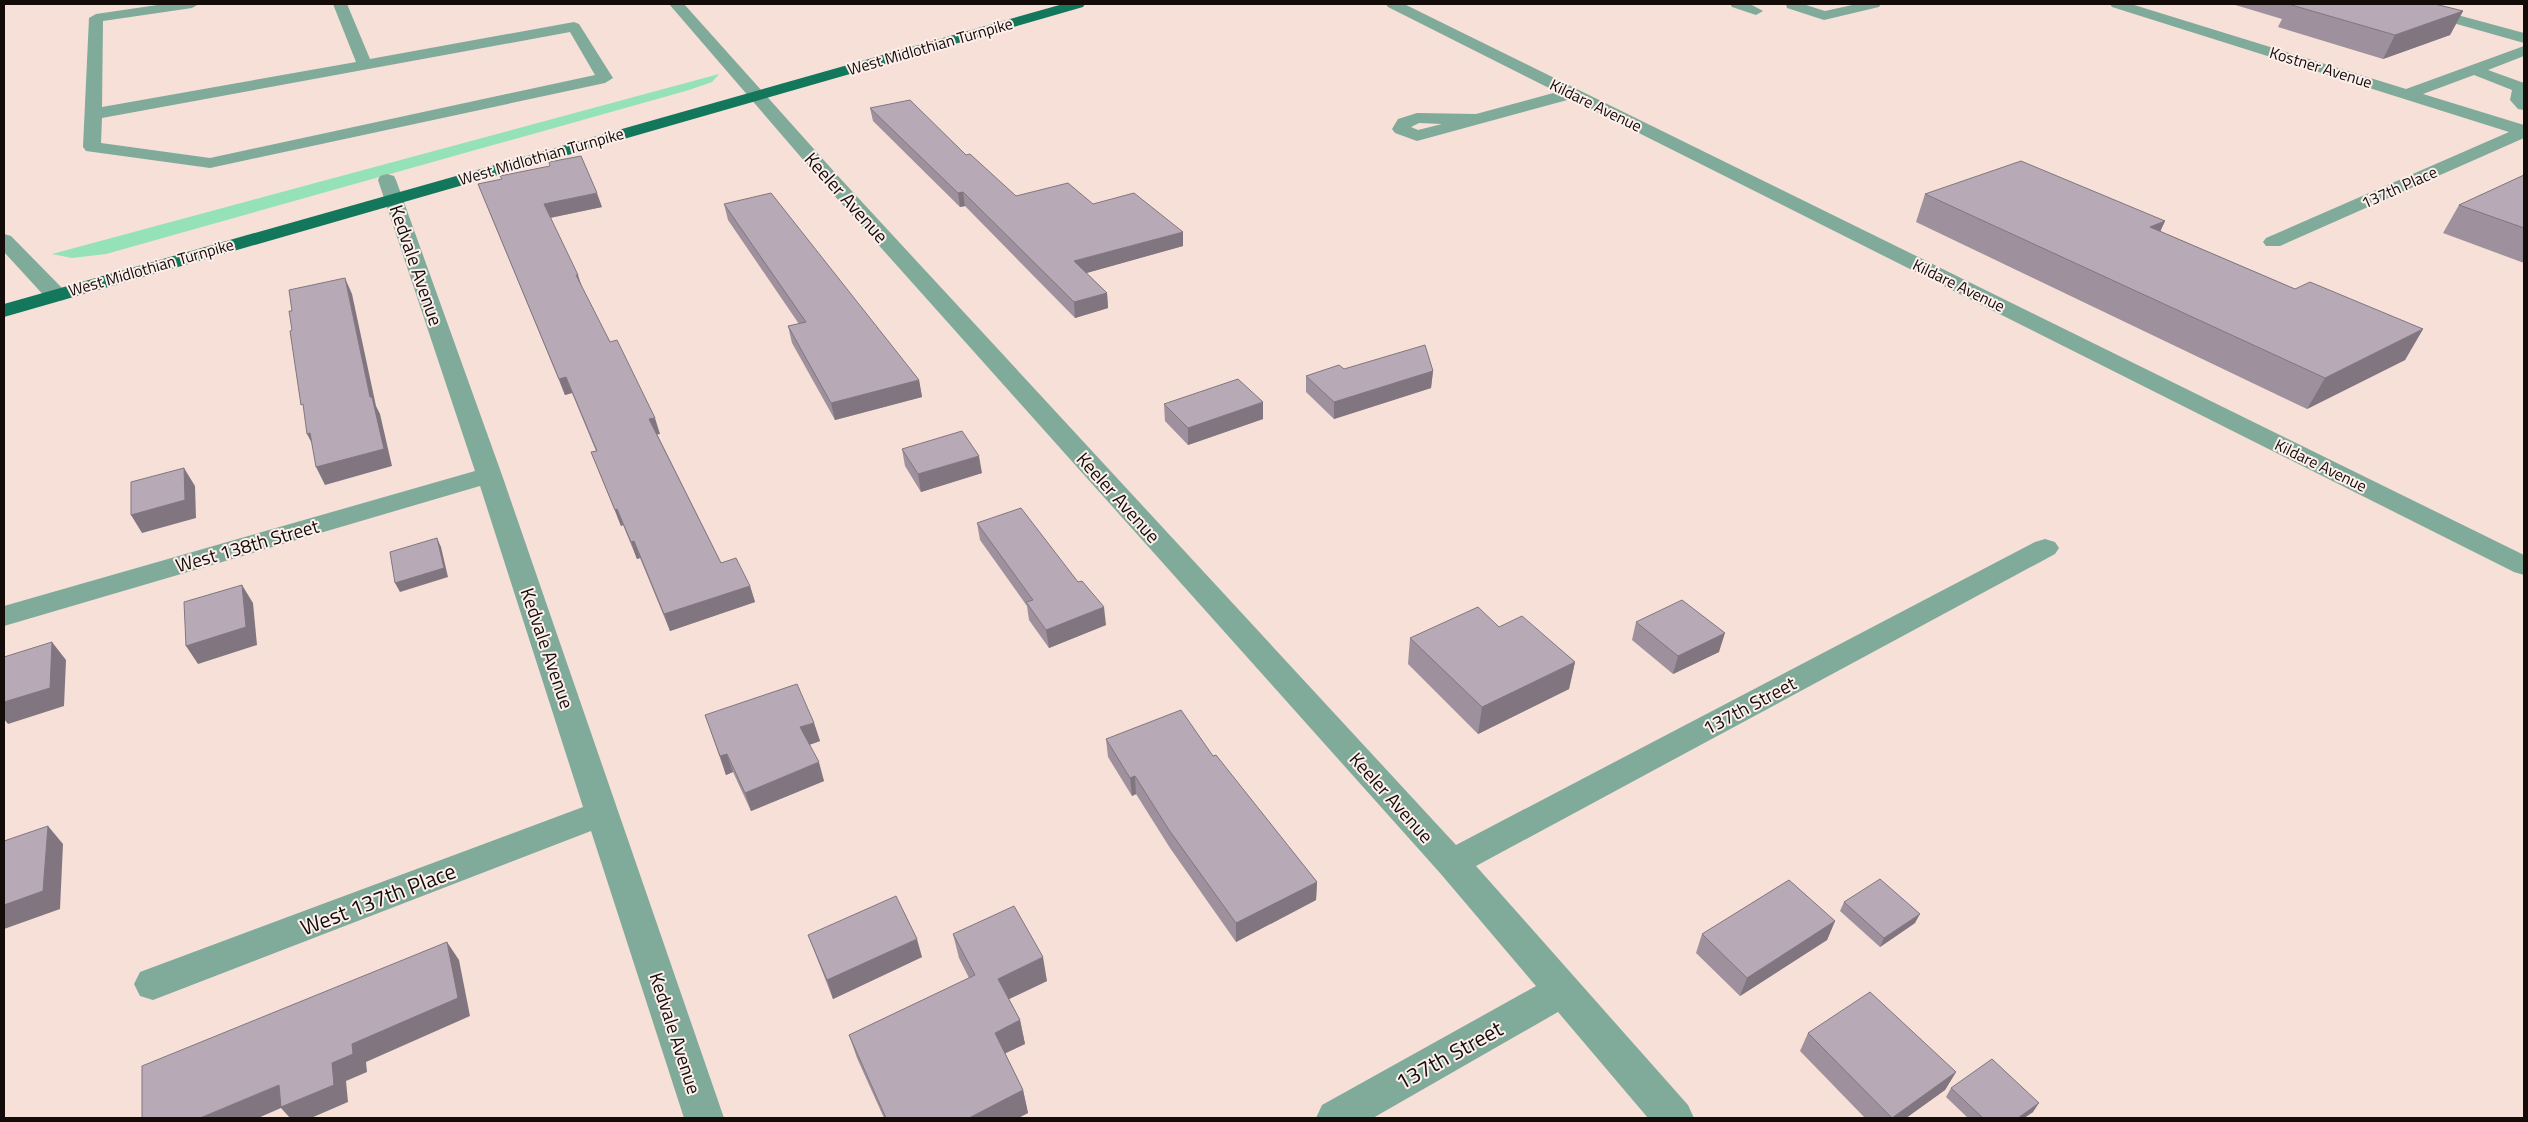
<svg xmlns="http://www.w3.org/2000/svg" width="2528" height="1122" viewBox="0 0 2528 1122" font-family="'Titillium Web',sans-serif">
<style>
.green{fill:#95e2b8}
.lines{fill:none;stroke-linecap:round;stroke-linejoin:round}
.minor{fill:#80aa9a;fill-rule:evenodd}
.major{fill:#13775c;fill-rule:evenodd}
.wall{fill:#9e919d}
.shaded-wall{fill:#817680}
.building{fill:#b8a9b7;stroke:#817680}
.labels{text-anchor:middle;dominant-baseline:central;stroke-width:4;stroke-linejoin:round;paint-order:stroke}
.far-street-label{font-size:16px;fill:#130c09;stroke:#fdefeb}
.street-label{font-size:19px;fill:#130c09;stroke:#fdefeb}
.near-street-label{font-size:22px;fill:#130c09;stroke:#fdefeb}
</style>
<rect width="100%" height="100%" fill="#f6e0d8"/>
<path class="green" d="M719 74 712 82 689 90 106 254 72 258 52 254Z"/>
<g class="lines">
<path class="minor" d="M164 4H199L192 8 103 21 102 107 356 62 333 4H347L370 59 574 22 579 24 613 78 605 83 210 168 86 151 83 147 89 18 96 14ZM570 32 595 75 210 158 101 143 102 118Z
M669 4H684L838 176 1456 845 2035 542 2045 539 2055 542 2059 548 2055 554 1476 866 1688 1105 1694 1118H1648L1558 1012 1373 1118H1316L1322 1105 1536 986 1440 873 824 184Z
M1386 4H1404L2524 555V575L2514 572 1571 99 1417 141 1395 133 1392 129 1398 119 1417 113 1476 114 1557 92 1388 7ZM1419 123 1442 124 1418 130 1411 127Z
M1730 4H1750L1763 11 1756 15 1732 7Z
M1786 4H1803L1825 11 1857 4H1881L1879 7 1824 20 1787 8Z
M2110 4H2131L2406 89 2524 46V56L2488 70 2524 83V110L2518 109 2510 100 2512 90 2474 75 2423 94 2524 125V138L2280 246H2266L2263 242 2266 238 2509 132 2112 7Z
M2399 4H2417L2524 33V43L2400 8Z
M387 174 394 176 396 180 502 475 724 1118H684L591 831 153 1000 140 996 134 984 140 972 583 807 480 486 4 626V606L475 471 378 180 380 176Z
M4 234 11 236 64 290 67 295 64 300 56 301 48 300 4 252Z"/>
<path class="major" d="M1063 4H1085L1083 7 4 317V304Z"/>
</g>
<path class="wall" d="M2232 4H2435L2463 11 2450 35 2383 59 2278 27 2282 19Z
M870 108 966 155 1016 196 1093 204 1183 246 1086 273 1107 293 1108 308 1075 318 965 206 960 207 873 121Z
M2524 175V263L2443 233 2459 205Z
M478 184 602 207 550 218 582 288 610 342 660 434H657L721 563 750 586 755 602 670 631 640 558 637 559 623 525 621 526 591 452 596 451 572 393 565 395Z
M1925 194 2165 221 2160 231 2295 289 2423 329 2405 360 2307 409 1916 222Z
M724 204 919 380 922 397 835 420 792 343 788 326 799 324 728 220Z
M1344 369 1433 371 1431 388 1334 419 1306 392V376Z
M1164 404 1263 419 1188 445 1165 421Z
M902 449 982 473 921 492 905 466Z
M977 523 1078 582 1106 625 1049 648 1029 620 1027 606 980 540Z
M1636 622 1719 652 1673 674 1632 640Z
M1499 627 1575 662 1569 689 1478 734 1408 664 1410 638Z
M705 715 814 723 820 741 809 745 824 781 751 811 733 772 726 775Z
M1106 739 1213 756 1317 882 1316 900 1236 942 1170 848 1136 794 1132 796 1108 757Z
M1844 902 1915 923 1880 947 1840 911Z
M1835 921 1827 940 1740 996 1696 953 1702 934Z
M953 934 1047 981 1009 999 1020 1020 1025 1044 1005 1053 1023 1090 1028 1113 1018 1118H884L857 1058 849 1035 969 978 959 958Z
M808 935 922 957 833 999 815 953Z
M1808 1033 1956 1072 1945 1090 1906 1118H1865L1800 1051Z
M1951 1088 2033 1112 2024 1118H1968L1946 1097Z"/>
<path class="shaded-wall" d="M2463 11 2450 35 2383 59 2395 35Z
M963 192 965 206 960 207 958 193Z
M597 193 602 207 549 218 544 204Z
M2165 221 2152 250 2150 227Z
M1183 232V246L1076 276 1074 261Z
M576 275H578L583 290Z
M345 278 352 294 376 406 380 414 392 466 325 485 316 467 370 397Z
M1107 293 1108 308 1075 318 1074 302Z
M2423 329 2405 360 2307 409 2325 378Z
M1433 371 1431 388 1334 419V402Z
M566 377 572 393 565 395 559 379Z
M919 380 922 397 835 420 831 403Z
M1263 402V419L1188 445V428Z
M655 418 660 434 654 435 649 419Z
M310 433 316 451 307 434Z
M979 456 982 473 921 492 918 474Z
M184 468 195 486 196 518 142 533 131 515Z
M617 509 623 525 621 526 615 510Z
M437 538 441 547 448 577 400 592 395 583Z
M634 541 640 558 637 559 631 542Z
M242 585 253 603 257 645 198 664 186 646Z
M750 586 755 602 670 631 664 614Z
M1104 607 1106 625 1049 648 1046 630Z
M1725 633 1719 652 1673 674 1678 656Z
M52 642 66 660 64 706 8 724 4 719V702Z
M1575 662 1569 689 1478 734 1482 707Z
M814 723 820 741 806 746 800 727Z
M727 754 733 772 726 775 720 756Z
M819 762 824 781 751 811 745 793Z
M1135 776 1136 794 1132 796 1130 778Z
M48 826 63 844 60 909 4 929V905Z
M1317 882 1316 900 1236 942V923Z
M1920 914 1915 923 1880 947 1884 938Z
M1835 921 1827 940 1740 996 1747 978Z
M917 939 922 957 833 999 827 980Z
M447 942 459 960 470 1016 366 1062 367 1072 346 1081 348 1102 311 1118H290L281 1108 258 1118H200L279 1085 332 1063 352 1044Z
M1043 957 1047 981 1003 1002 998 979Z
M1020 1020 1025 1044 1000 1056 995 1033Z
M1956 1072 1945 1090 1906 1118H1892Z
M1023 1090 1028 1113 1018 1118H969Z
M2039 1103 2033 1112 2024 1118H2018Z"/>
<path class="building" d="M2288 4H2435L2463 11 2395 35Z
M910 100 966 155 970 154 1016 196 1068 183 1093 204 1134 193 1183 232 1074 261 1107 293 1074 302 963 192 958 193 870 108Z
M581 156 597 193 544 204 578 275H576L610 342 617 340 655 418 649 419 721 563 736 558 750 586 664 614 634 541 631 542 617 509 615 510 591 452 597 451 566 377 559 379 478 184 502 179 500 176 550 166 549 162Z
M2021 161 2165 221 2150 227 2295 289 2310 282 2423 329 2325 378 1925 194Z
M2524 175V228L2459 205Z
M771 193 919 380 831 403 788 326 806 322 724 204Z
M345 278 370 397H372L384 449 316 467 310 433 307 434 303 404 301 405 290 331 292 330 289 311H292L289 290Z
M1425 345 1433 371 1334 402 1306 376 1339 365 1344 369Z
M1238 379 1263 402 1188 428 1164 404Z
M962 431 979 456 918 474 902 449Z
M184 468 185 500 131 515V482Z
M1021 508 1078 582 1082 581 1104 607 1046 630 1026 602 1033 600 977 523Z
M437 538 444 568 395 583 390 552Z
M242 585 246 627 186 646 184 602Z
M1682 600 1725 633 1678 656 1636 622Z
M1478 607 1499 627 1522 616 1575 662 1482 707 1410 638Z
M52 642 50 688 4 702V657Z
M797 684 814 723 800 727 819 762 745 793 727 754 720 756 705 715Z
M1181 710 1213 756 1216 755 1317 882 1236 923 1169 830 1135 776 1130 778 1106 739Z
M48 826 43 891 4 905V841Z
M1880 879 1920 914 1884 938 1844 902Z
M1789 880 1835 921 1747 978 1702 934Z
M896 896 917 939 827 980 808 935Z
M1014 906 1043 957 998 979 1020 1020 995 1033 1023 1090 969 1118H886L849 1035 975 975 953 934Z
M447 942 458 998 352 1044 353 1054 332 1063 334 1085 281 1107 279 1085 200 1118H142V1066Z
M1870 992 1956 1072 1892 1118 1808 1033Z
M1992 1059 2039 1103 2018 1118H1983L1951 1088Z"/>
<g class="labels">
<g class="far-street-label">
<text transform="translate(930 46) rotate(-16)">West Midlothian Turnpike</text>
<text transform="translate(2321 67) rotate(17)">Kostner Avenue</text>
<text transform="translate(1596 105) rotate(26)">Kildare Avenue</text>
<text transform="translate(541 156) rotate(-16)">West Midlothian Turnpike</text>
<text transform="translate(2399 187) rotate(-24)">137th Place</text>
<text transform="translate(151 267) rotate(-16)">West Midlothian Turnpike</text>
<text transform="translate(1959 285) rotate(26)">Kildare Avenue</text>
<text transform="translate(2321 465) rotate(26)">Kildare Avenue</text>
</g>
<g class="street-label">
<text transform="translate(847 197) rotate(48)">Keeler Avenue</text>
<text transform="translate(417 265) rotate(71)">Kedvale Avenue</text>
<text transform="translate(1119 497) rotate(48)">Keeler Avenue</text>
<text transform="translate(247 545) rotate(-16)">West 138th Street</text>
<text transform="translate(548 648) rotate(71)">Kedvale Avenue</text>
<text transform="translate(1749 705) rotate(-28)">137th Street</text>
<text transform="translate(1392 797) rotate(48)">Keeler Avenue</text>
<text transform="translate(676 1033) rotate(72)">Kedvale Avenue</text>
</g>
<g class="near-street-label">
<text transform="translate(378 899) rotate(-21)">West 137th Place</text>
<text transform="translate(1449 1055) rotate(-29)">137th Street</text>
</g>
</g>
<rect width="2528" height="1122" fill="none" stroke="#130c09" stroke-width="10"/>
</svg>
